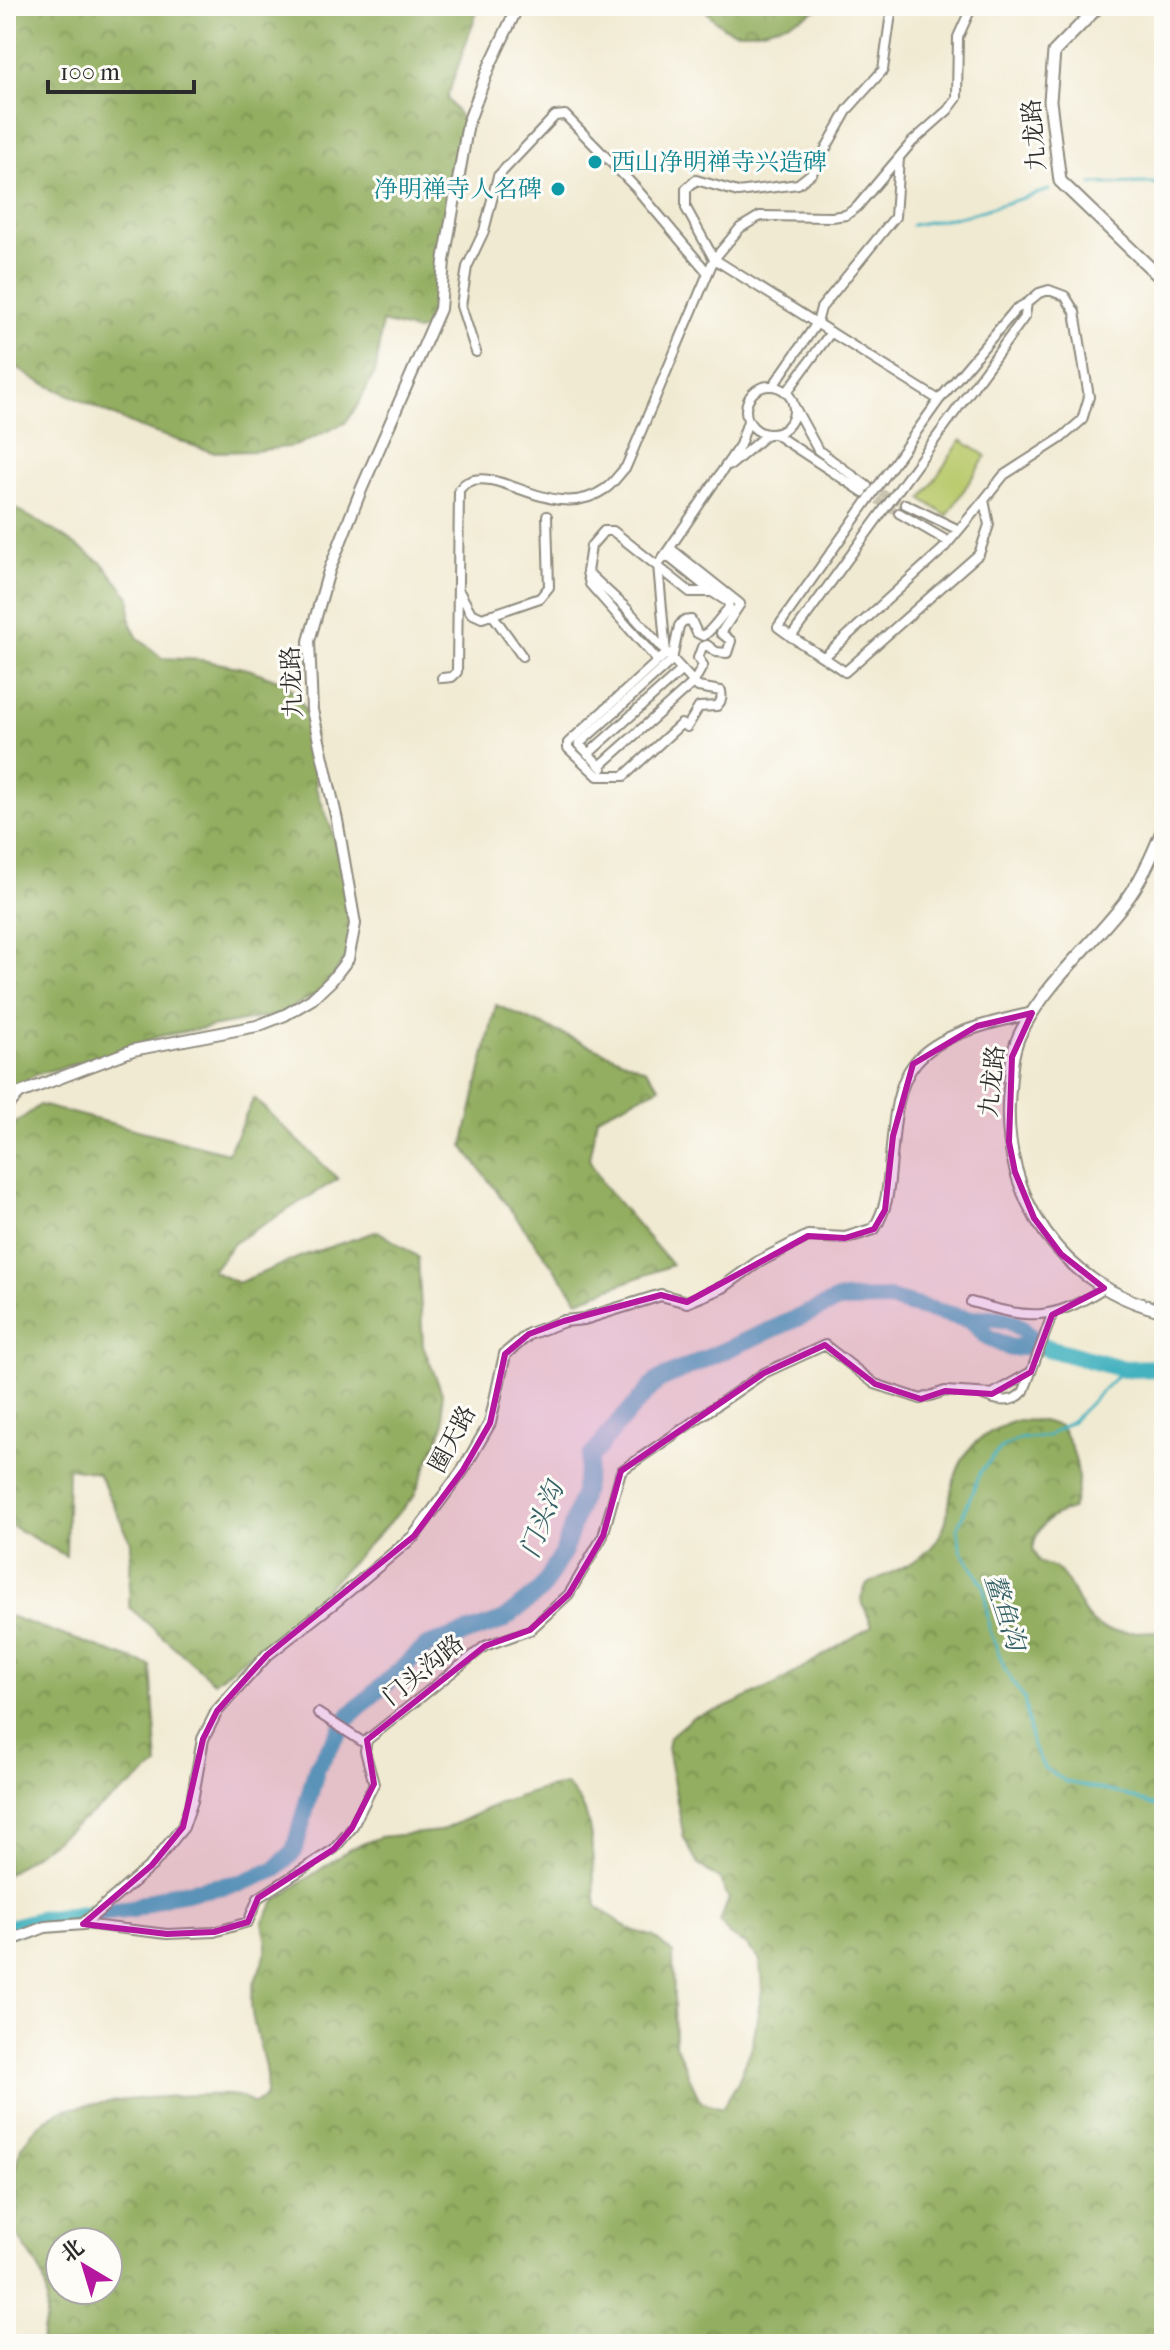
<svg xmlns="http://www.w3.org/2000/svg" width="1170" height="2350" viewBox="0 0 1170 2350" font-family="'IM FELL French Canon','Noto Serif SC',serif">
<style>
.forest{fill:url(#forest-crowns);stroke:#5f6c46;stroke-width:2;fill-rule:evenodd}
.pitch{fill:#baca6d;stroke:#727a4c;stroke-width:2}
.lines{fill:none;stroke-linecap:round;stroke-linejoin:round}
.stream{stroke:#44b2bf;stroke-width:3}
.river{stroke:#44b2bf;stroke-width:18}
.minor-tunnel{stroke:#c9c4b1;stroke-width:8;stroke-dasharray:8 4;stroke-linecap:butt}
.minor-casing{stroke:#8e8a7e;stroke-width:12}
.tertiary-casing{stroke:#8e8a7e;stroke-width:14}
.secondary-casing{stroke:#8e8a7e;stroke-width:15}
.minor{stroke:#fff;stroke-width:8}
.tertiary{stroke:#fff;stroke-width:10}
.secondary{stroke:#fff;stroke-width:11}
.marked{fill:#b5179e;fill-opacity:0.2;stroke:#b5179e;stroke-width:6;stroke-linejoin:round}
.culture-dot{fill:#0f9aa8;stroke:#fdfcf7;stroke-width:3}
.labels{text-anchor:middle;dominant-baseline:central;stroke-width:6;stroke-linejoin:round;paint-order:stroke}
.street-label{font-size:24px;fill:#2b2b2b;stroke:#fdfcf7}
.culture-label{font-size:24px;fill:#0d838f;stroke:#fdfcf7;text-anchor:start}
.water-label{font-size:26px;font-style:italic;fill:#356166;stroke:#fdfcf7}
</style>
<defs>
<pattern id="forest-crowns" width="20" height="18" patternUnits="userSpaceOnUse" patternTransform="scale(2)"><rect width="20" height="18" fill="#93ae60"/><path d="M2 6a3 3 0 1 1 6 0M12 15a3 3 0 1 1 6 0" fill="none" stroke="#788e4f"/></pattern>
</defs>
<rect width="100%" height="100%" fill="#fdfcf7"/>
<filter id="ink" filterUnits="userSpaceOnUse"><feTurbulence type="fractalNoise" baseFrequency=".0125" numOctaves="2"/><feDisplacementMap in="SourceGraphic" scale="16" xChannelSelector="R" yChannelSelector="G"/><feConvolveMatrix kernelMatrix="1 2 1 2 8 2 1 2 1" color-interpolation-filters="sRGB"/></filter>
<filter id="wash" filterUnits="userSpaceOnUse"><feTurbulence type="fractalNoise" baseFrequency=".006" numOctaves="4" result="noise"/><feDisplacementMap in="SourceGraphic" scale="32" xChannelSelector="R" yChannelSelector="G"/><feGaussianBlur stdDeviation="1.8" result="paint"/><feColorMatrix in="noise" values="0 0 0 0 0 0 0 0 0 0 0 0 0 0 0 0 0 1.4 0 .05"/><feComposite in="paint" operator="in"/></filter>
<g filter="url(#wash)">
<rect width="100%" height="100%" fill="#f1ead2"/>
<path class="forest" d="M6 6H479L447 98 463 121 436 325 417 331 382 322 376 370 358 405 345 423 295 446 254 451 212 452 138 427 32 378 6 359Z
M702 6H823C802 19 749 41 725 28 717 24 708 13 702 6Z
M6 503 61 535 103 564 130 597V622L137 637 162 658 202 660 248 669 283 682 296 693 313 723 316 788 331 827 352 907V948L323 991 277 1015 160 1036 99 1058 37 1074 6 1092Z
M496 1005 646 1070 660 1087 597 1117 589 1159 604 1186 672 1265 578 1300 463 1146Z
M254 1098 338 1179 235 1242 212 1271 238 1283 302 1256 378 1231 418 1257 423 1345 442 1393 444 1425 413 1498 302 1614 214 1682 129 1607 131 1542 98 1473 68 1468 66 1556 6 1523V1130L40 1105 228 1153Z
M1018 1420 1042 1421 1060 1426C1077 1452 1084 1480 1072 1509 1049 1515 1036 1526 1033 1550L1039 1562C1044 1565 1052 1566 1056 1569 1076 1582 1078 1623 1107 1630 1124 1634 1147 1631 1164 1631V2344H40C46 2321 51 2298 42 2275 35 2258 20 2244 13 2226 26 2200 7 2179 21 2149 28 2135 41 2121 55 2114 79 2101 208 2091 237 2096 242 2097 248 2101 253 2104L265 2098C272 2065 251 2033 251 2001 251 1981 266 1961 267 1947 267 1939 264 1930 263 1922L276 1900 350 1849 380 1837 440 1831 497 1804 542 1789 566 1785C571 1791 579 1798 582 1805 595 1829 592 1877 596 1906L629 1929 654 1937 673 1954 675 2044 700 2101 722 2108 737 2084 752 2047 762 1990 760 1960 746 1944 729 1935 720 1921 729 1899 720 1880 698 1864 684 1838 667 1748 669 1737 693 1717 722 1709 774 1685 872 1626 861 1599 866 1585C887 1573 919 1564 934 1544 947 1528 948 1511 951 1492 960 1450 978 1434 1018 1420ZM108 2242V2290H60V2242Z
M6 1615 151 1666 158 1766 6 1875Z"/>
<path class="pitch" d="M961 440 986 456 947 516 922 499Z"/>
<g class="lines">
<path class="stream" d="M1092 184 1153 183 1164 188
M912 225 967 215 1049 190
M1124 1369 1072 1421 1048 1436 1019 1439 1002 1447 981 1471 957 1529 961 1550 984 1586 989 1628 1006 1672 1024 1698 1032 1744 1044 1768 1067 1782 1122 1794 1164 1809"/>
<path class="river" d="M971 1320C1002 1314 1018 1320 1037 1345
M6 1929 39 1920 133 1909 169 1895 241 1883 276 1869 294 1851 317 1767 351 1714 427 1646 502 1621 541 1590 564 1551 583 1493 590 1458 615 1427 658 1380 838 1300 889 1299 971 1320 987 1337 1011 1348 1037 1345 1124 1369 1164 1368"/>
</g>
</g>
<g filter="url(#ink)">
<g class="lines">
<path class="minor-tunnel" d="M870 488 905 504
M867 494 899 513"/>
<g class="minor-casing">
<path id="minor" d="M892 6 883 70 848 109 812 173 798 184 738 192 696 180 686 189V208L714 259 939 400
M476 352 461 306 467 267 484 231 498 176 555 116 565 115 635 187 708 273
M746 410a24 24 0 1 1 48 0a24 24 0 1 1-48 0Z
M773 386 817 323 821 308 895 217 899 158
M787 392 831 332
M794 406 818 450 867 486
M775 434 863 492
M731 465 767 434
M984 500 1004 475 1060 439 1082 420 1089 397 1075 312 1065 296 1049 290 1039 293 1027 303
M905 504 959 530
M899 513 949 542
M587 572 591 546 604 531H613L690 592H712L666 555
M460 593 471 613 482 618 540 598 549 587 547 516
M492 614 522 656
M791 637 1025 316 1027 303 1016 309 939 400 778 627C800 644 823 656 845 672L979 554 989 525 984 500 943 549 824 657
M658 661 590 584 587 572 627 609 698 687 721 691C722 698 722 701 717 706L699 707 687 727 681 724 624 776H598L568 748V743L658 661 666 654 658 565 740 445 748 421
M442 678 452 677 457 672 459 490C462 487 464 483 468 482 500 466 555 524 605 489 613 484 619 474 626 467L714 259 740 228 760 216 832 217 846 215 857 207 912 142 948 110 957 98 958 37 972 6
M588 754 682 670
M600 766 694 682 703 665 698 658 702 647 707 645 716 652 727 653 731 641 721 633 740 604 671 549
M602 768 579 744 672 660 679 626 683 621 691 620 697 633 703 636C711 632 721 616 729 608L728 602 712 592
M971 1302C1030 1319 1051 1322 1104 1288
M983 1395C997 1401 1012 1405 1024 1391L1052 1315
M318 1713 366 1744
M83 1924 167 1934 214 1932 248 1922 258 1898 334 1849 352 1828 374 1784 365 1751 367 1740 485 1646 530 1630 569 1594 603 1536 621 1471 764 1373 825 1345 875 1384 921 1399 945 1391 992 1394 1031 1372"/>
</g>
<g class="tertiary-casing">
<path id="tertiary" d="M6 1107 20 1093 133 1050 257 1026 285 1015 312 999 331 981 348 959 355 924 337 820 312 710 309 641 329 571 361 490 440 309 444 261 468 123 489 67 518 6
M6 1942 45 1927 83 1924 152 1865 183 1827 192 1801 203 1739 217 1711 267 1655 340 1598 414 1536 463 1470 490 1423 505 1354 529 1334 564 1321 584 1319 661 1295 687 1302 723 1287 758 1262 808 1236 845 1238 874 1229C889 1204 888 1187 891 1158 894 1129 895 1087 915 1063 940 1032 995 1022 1032 1013"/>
</g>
<g class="secondary-casing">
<path id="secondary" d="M1099 6 1054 52 1050 101 1060 181 1164 281
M1164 826C1154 852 1142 880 1125 902 1092 945 1048 981 1022 1030 1011 1050 1011 1072 1009 1095 1001 1197 1062 1288 1164 1311"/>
</g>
<use href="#minor" class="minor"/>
<use href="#tertiary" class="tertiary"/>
<use href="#secondary" class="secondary"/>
</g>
</g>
<path class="marked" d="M1032 1013 1012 1057 1009 1142 1015 1172 1034 1218 1061 1254 1104 1288 1052 1315 1031 1372 992 1394 945 1391 921 1399 875 1384 825 1345 764 1373 621 1471 603 1536 569 1594 530 1630 485 1646 367 1740 374 1784 352 1828 334 1849 258 1898 248 1922 214 1932 167 1934 83 1924 152 1865 183 1827 203 1739 217 1711 267 1655 414 1536 463 1470 490 1423 505 1354 529 1334 564 1321 661 1295 687 1302 808 1236 845 1238 874 1229 885 1210 893 1136 913 1064 977 1026Z"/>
<g class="culture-dot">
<circle cx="595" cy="162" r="8"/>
<circle cx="558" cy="189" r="8"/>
</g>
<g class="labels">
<g class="street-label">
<text transform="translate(1034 135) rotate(-95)">九龙路</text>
<text transform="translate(292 682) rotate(-93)">九龙路</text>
<text transform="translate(992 1081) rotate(-84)">九龙路</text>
<text transform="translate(452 1439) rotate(-62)">圈天路</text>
<text transform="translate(423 1670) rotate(-39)">门头沟路</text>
</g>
<g class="culture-label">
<text x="611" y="162">西山净明禅寺兴造碑</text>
<text x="542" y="189" text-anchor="end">净明禅寺人名碑</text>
</g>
<g class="water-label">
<text transform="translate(542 1520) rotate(-70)">门头沟</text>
<text transform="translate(1005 1612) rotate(72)">鳌鱼沟</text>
</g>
</g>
<rect width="1170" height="2350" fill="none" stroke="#fdfcf7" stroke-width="32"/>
<g transform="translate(84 2266) rotate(322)"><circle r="38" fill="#fdfcf7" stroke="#a9a8a5" stroke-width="2"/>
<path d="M0-6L14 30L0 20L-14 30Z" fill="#b5179e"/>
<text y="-12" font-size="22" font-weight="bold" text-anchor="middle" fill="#2b2b2b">北</text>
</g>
<path d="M48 80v12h146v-12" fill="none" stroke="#2b2b2b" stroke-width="4"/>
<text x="60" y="80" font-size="24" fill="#2b2b2b" stroke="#fdfcf7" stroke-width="6" paint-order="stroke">100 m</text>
</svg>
